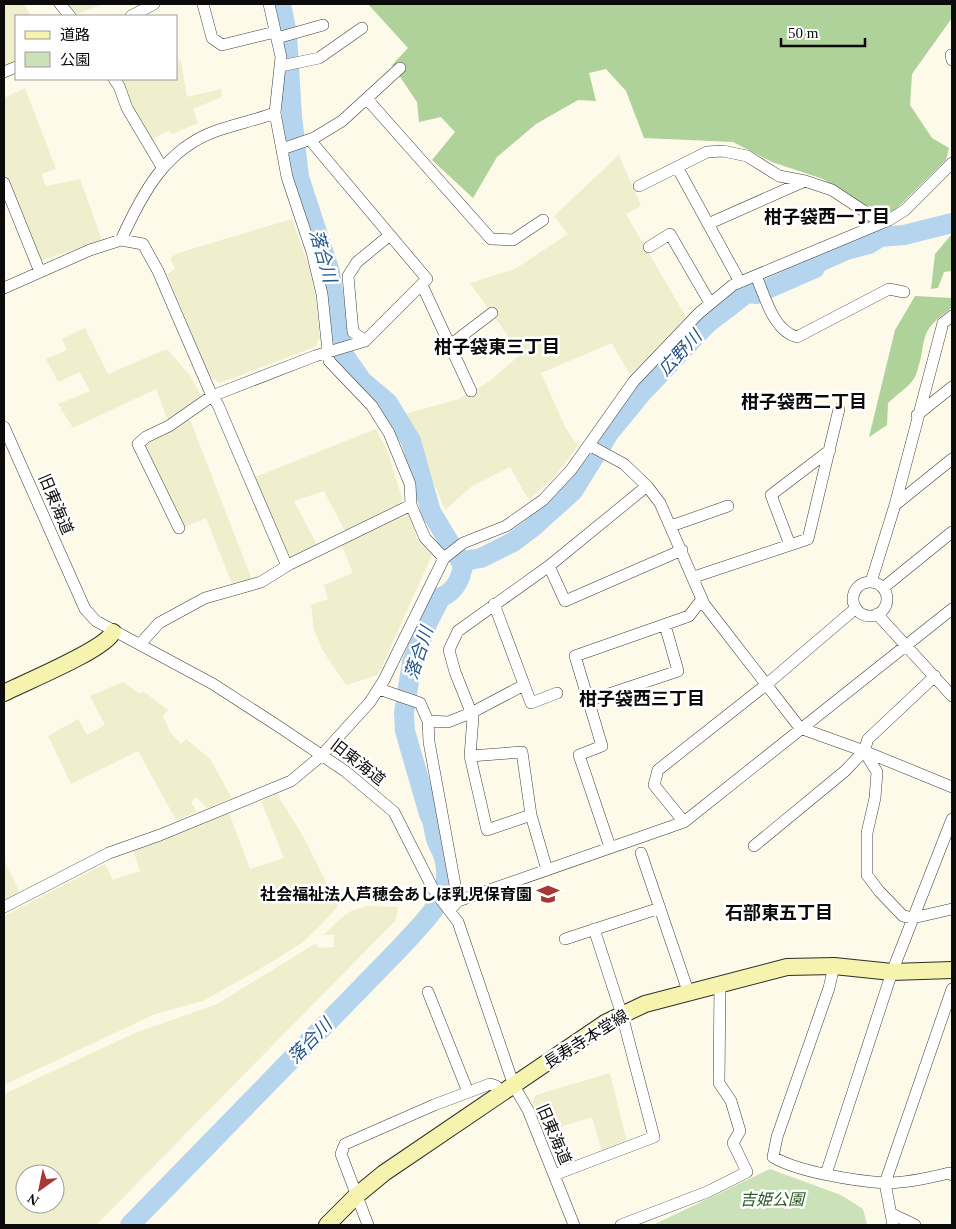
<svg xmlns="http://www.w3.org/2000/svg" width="956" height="1229" viewBox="0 0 956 1229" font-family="'Times New Roman','Noto Sans JP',serif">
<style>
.farmland{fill:#efefce;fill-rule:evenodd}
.green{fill:#cbe2b9}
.forest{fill:#afd19a}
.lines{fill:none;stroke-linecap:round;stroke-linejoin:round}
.river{stroke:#b5d5ee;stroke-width:20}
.street-casing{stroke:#3e3e3e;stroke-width:12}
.secondary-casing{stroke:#2d2d2d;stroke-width:18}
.street{stroke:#fff;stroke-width:11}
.secondary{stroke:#f5f3ad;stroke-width:16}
.labels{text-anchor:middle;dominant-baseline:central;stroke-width:5;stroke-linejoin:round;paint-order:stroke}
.street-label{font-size:16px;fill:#0b0b0b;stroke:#fff}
.poi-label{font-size:16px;font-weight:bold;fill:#0b0b0b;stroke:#fff;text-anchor:end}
.park-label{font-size:16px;font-style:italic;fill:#2b5a23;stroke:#fff}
.neighbourhood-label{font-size:18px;font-weight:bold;fill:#0b0b0b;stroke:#fff}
.water-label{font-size:18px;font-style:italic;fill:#24578d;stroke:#fff}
</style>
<rect width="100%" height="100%" fill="#fdfaea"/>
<path class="farmland" d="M4 4H24L31 16H16V61L4 67Z
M66 4H103L75 15Z
M176 54 181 62 187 97 221 89 222 97 193 109 198 123 172 134 168 131 152 139 131 107 120 79H176Z
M25 88 56 169 41 174 46 186 80 179 102 240 40 261 10 183 4 174V98Z
M619 155 641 206 626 214 686 317 630 375 612 343 541 373 566 429 578 446 555 476 529 500 510 467 471 487 445 510 405 414 459 399 490 381 521 354 470 283 515 269 568 234 554 216Z
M292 219 309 267 316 300 320 338 315 347 220 383 210 377 167 274 175 269 170 258 178 253Z
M85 328 108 374 167 349 190 375 201 396 168 421 156 389 73 428 58 404 90 391 80 372 58 382 46 359 67 350 62 339Z
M189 417 252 580 232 584 206 518 185 527 144 445Z
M376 429 387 450 402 498 399 505 346 533 324 491 294 501 317 545 289 559 255 477Z
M404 513 410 515 418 541 432 555 378 675 346 685 323 651 314 630 311 605 328 599 324 585 353 573 341 544Z
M123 682 140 694 143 691 168 710 163 716 170 732 181 744 186 739 210 759 232 798 207 808 196 797 191 802 197 812 176 820 138 751 71 784 48 736 78 719 87 735 105 725 90 696Z
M277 794 304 838 338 906 321 925 303 942 272 962 203 1001 155 1014 4 1085V916L105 864 113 880 140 871 133 850 229 813 250 869 284 858 261 801Z
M4 860 20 893 4 900Z
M367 906 398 907 396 920 96 1225H4V1094L135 1033 217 1004 315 944 319 948 334 947V935H324L340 919 351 911ZM25 1174H55V1204H25Z
M610 1073 627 1142 602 1152 592 1117 544 1132 532 1102 536 1095Z"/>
<path class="green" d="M770 1169 841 1195 863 1209 867 1225H653Z"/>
<path class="forest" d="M368 4H952V18L912 74 910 105 932 138 949 148 946 160 894 211 875 213 823 179 772 162 733 142 644 138 626 91 606 69 589 73 596 101 578 100 536 124 497 157 473 198 432 160 455 132 441 117 419 122 417 102 392 65 408 48Z
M952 234V271L944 272 938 288 931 289 935 254Z
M915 296 952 298V308C915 333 929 339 916 375 912 385 896 395 888 403L887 425 869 437 895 330Z"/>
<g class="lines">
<path class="river" d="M463 565 469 560 481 558 513 542 533 527 573 491 609 433 641 394 708 323 747 293 756 294 815 268 817 263 846 250 869 244 880 237 904 235 952 223
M130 1225 398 950C427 918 463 889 438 844 433 835 435 823 429 814L405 731 404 713 412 662 428 622 441 597C455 592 461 578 463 565L431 512 411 441 388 403 362 381 342 352 330 272 299 177 292 116 287 34 281 4"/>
<g class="street-casing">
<path id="street" d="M60 4 70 16
M203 4 212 38 222 45 275 32
M269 4 281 57 275 113 287 177 312 252 322 294 329 361 372 406 389 433 410 484 411 505 425 538 444 558
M131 16 154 4
M277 38 323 25
M951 55 952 60
M281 66 319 58 362 28
M4 72 16 67
M114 79 119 86 127 108 162 167
M367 99 491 239 513 240 543 220
M282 149 314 138 342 121 400 68
M677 167 740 282
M4 183 40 272
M639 186 707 152 723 151 747 156 779 176 805 181 832 190 882 223
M708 224 805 181
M121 240 143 244 158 271 212 396 315 356 365 341 427 279 310 140
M649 247 670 234 710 303
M756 276C765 296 773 331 797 337L889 289 904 292
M422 285 471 391
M4 288 90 250 121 240C142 194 165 149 216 131 236 124 256 120 275 113
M365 341 353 332 348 276 357 262 390 235
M450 345 492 313
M917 415 952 387
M4 427 85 609 96 621 213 684 278 726 345 771 394 812 433 889 458 922 514 1086 528 1110 574 1225
M589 445 624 464 647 486 660 503 704 604 800 728 864 751 952 787
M895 505 952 459
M671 526 728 506
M179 528 138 444 146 437 169 426 212 396 218 405 287 566
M790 545 771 495 830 450
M549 566 565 601 682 550
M694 577 808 539 839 409
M871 582 895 505 943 323 952 316
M853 599a17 17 0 1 1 34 0a17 17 0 1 1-34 0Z
M883 588 952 532
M494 604 531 703 557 693
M877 614 952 696
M141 643 159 623 205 598 261 582 290 564 411 505
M379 689 420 703 428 721 448 722 471 713 524 685
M588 701 678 671 665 625
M428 721 429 742 458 901
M864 751 877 772 875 798 867 833V875L879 891 903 916 913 918 952 909
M470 756 522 752 531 815 547 870
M531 815 487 830 470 756 473 717 455 672 449 650 458 631 549 566 647 486
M684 822 654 785 658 770 767 684 856 608
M754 846 845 771 864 751 868 739 935 676
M610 847 579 755 602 746 575 656 689 616 702 599
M641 853 688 991
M4 907 109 853 160 835 291 781 321 756 370 702 384 680 444 558 463 543 506 526 543 500 571 470 634 381 699 313 733 285 889 220 905 210 952 163
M450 910 458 901 684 822 952 609
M565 939 660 908
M834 966 829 988 777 1137 773 1157C798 1172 856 1181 885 1183 906 1183 929 1178 949 1173L952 1175
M428 992 468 1092
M826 1174 892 972 952 819
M554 1175 654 1137 622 1015 594 929
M892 1214 915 1225
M368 1225 341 1154 345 1144 434 1105 490 1084 496 1086 501 1094
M621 1225 707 1192 747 1172 733 1143 740 1131 731 1101 719 1083 720 983
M893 1225 885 1183 952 989"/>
</g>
<g class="secondary-casing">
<path id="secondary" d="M4 693C25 682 105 650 113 632
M327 1225 356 1196 384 1173 605 1023 645 1004 787 967 834 966 892 972 952 970"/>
</g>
<use href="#street" class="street"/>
<use href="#secondary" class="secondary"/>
</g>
<defs>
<g id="school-bare" transform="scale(1.725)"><path d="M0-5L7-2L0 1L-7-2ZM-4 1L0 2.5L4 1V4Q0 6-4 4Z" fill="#a93734" stroke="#fff" stroke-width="2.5" paint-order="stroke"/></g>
</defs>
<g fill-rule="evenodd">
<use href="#school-bare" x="548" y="894"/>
</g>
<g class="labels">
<g class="street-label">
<text transform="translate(56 504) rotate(67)">旧東海道</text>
<text transform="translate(358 762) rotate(38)">旧東海道</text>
<text transform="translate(586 1039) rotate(-32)">長寿寺本堂線</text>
<text transform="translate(554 1134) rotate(67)">旧東海道</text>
</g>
<g class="poi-label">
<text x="532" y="894">社会福祉法人芦穂会あしほ乳児保育園</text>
</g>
<g class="park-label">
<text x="772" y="1199">吉姫公園</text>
</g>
<g class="neighbourhood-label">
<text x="827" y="217">柑子袋西一丁目</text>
<text x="497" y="347">柑子袋東三丁目</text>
<text x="804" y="402">柑子袋西二丁目</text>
<text x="642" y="699">柑子袋西三丁目</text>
<text x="779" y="913">石部東五丁目</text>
</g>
<g class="water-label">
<text transform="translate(323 256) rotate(74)">落合川</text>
<text transform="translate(680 353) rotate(-47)">広野川</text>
<text transform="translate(419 653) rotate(-72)">落合川</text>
<text transform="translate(310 1041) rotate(-46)">落合川</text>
</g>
</g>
<rect width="956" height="1229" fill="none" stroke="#0b0b0b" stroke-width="10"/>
<rect x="15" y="15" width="162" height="65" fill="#ffffff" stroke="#9d9d9d"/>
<rect x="25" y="31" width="25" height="8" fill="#f5f3ad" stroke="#9d9d9d"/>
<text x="60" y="40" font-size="15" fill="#0b0b0b">道路</text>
<rect x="25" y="52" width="25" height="15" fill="#cbe2b9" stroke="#9d9d9d"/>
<text x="60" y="65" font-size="15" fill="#0b0b0b">公園</text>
<g transform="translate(40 1189) rotate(213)"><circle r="24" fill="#ffffff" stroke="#9d9d9d"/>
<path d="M0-4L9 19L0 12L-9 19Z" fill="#a93734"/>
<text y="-8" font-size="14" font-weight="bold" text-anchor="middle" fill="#0b0b0b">N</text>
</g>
<path d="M781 38v8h84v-8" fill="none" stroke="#0b0b0b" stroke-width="2.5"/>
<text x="788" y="38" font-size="15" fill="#0b0b0b" stroke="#ffffff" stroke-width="4" paint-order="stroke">50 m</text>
</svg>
